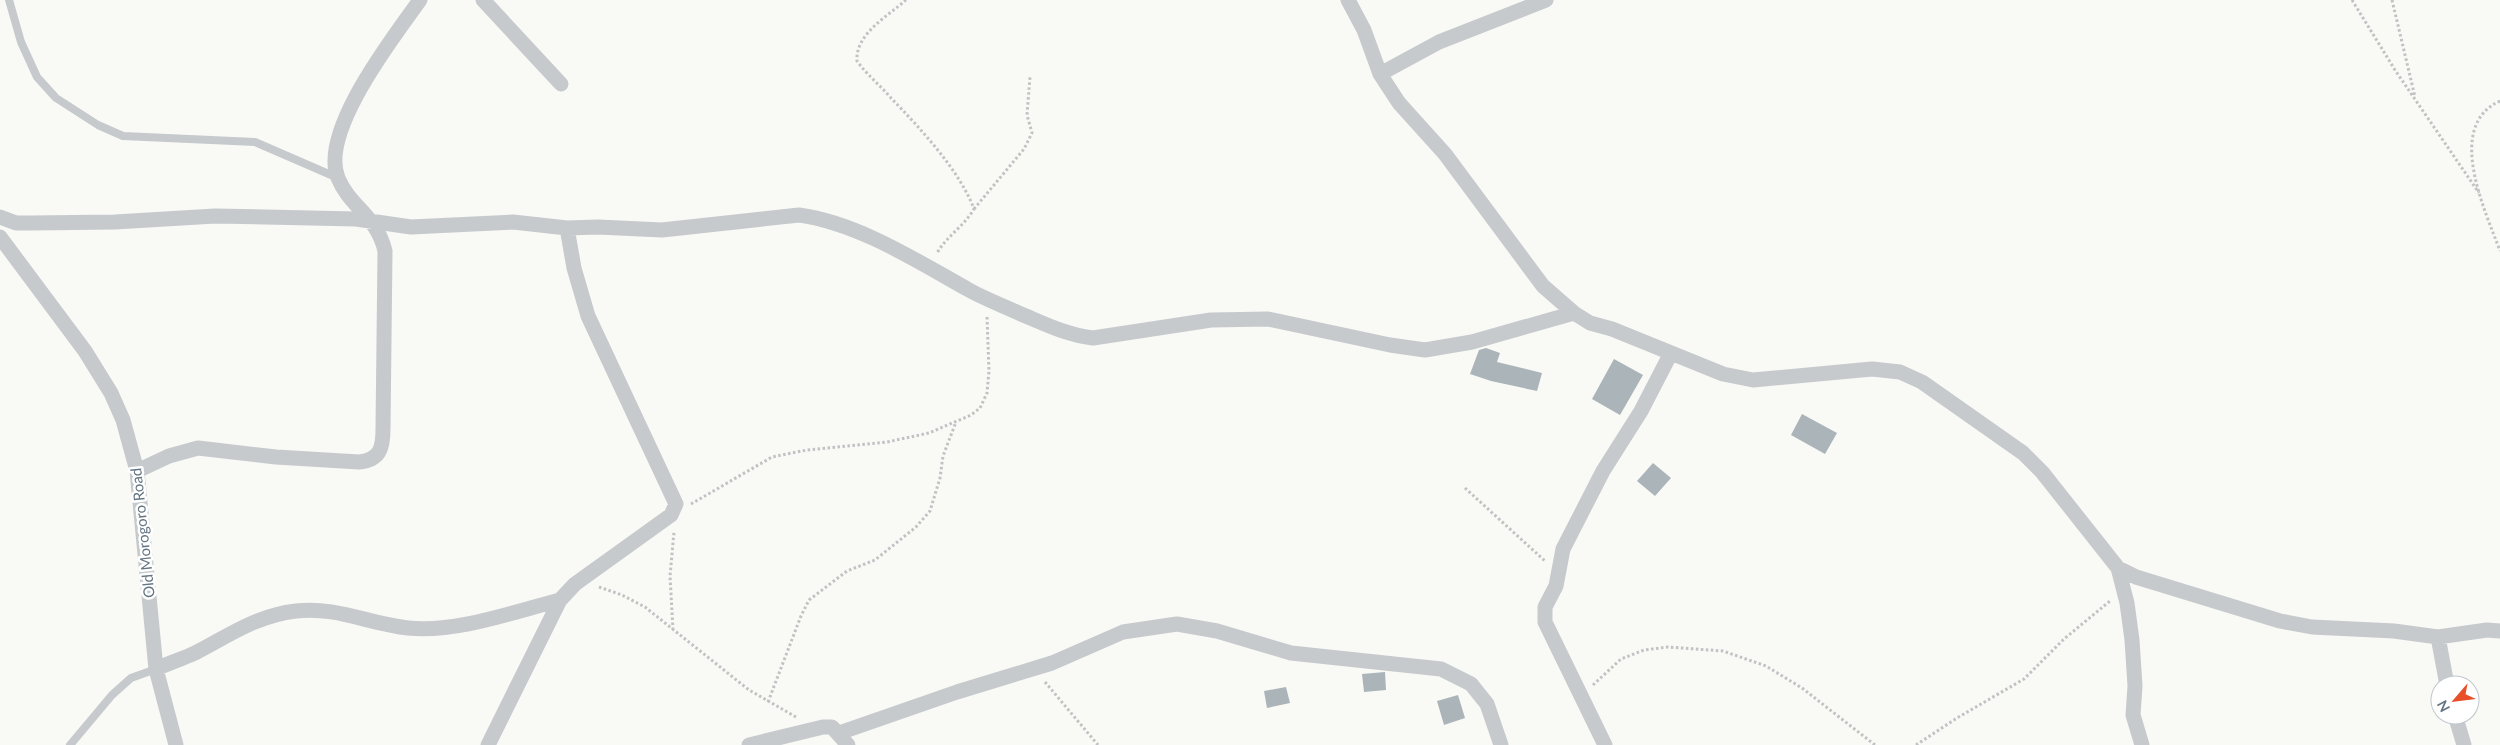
<svg xmlns="http://www.w3.org/2000/svg" width="2500" height="745" viewBox="0 0 2500 745" font-family="Lato,sans-serif">
<style>
.building{fill:#abb4b9}
.lines{fill:none;stroke-linecap:round;stroke-linejoin:round}
.path{stroke:#c0c2c4;stroke-width:3;stroke-dasharray:2.5 2.5;stroke-linecap:butt}
.lane{stroke:#c6cacd;stroke-width:8}
.street{stroke:#c6cacd;stroke-width:15}
.labels{text-anchor:middle;dominant-baseline:central;stroke-width:5;stroke-linejoin:round;paint-order:stroke}
.street-label{font-size:15px;fill:#637582;stroke:#fff}
</style>
<rect width="100%" height="100%" fill="#f9f9f6"/>
<path class="building" d="M1486 348 1500 353 1497 362 1542 373 1537 391 1491 381 1470 374 1479 350Z
M1614 359 1643 375 1620 415 1592 399Z
M1802 414 1837 433 1825 454 1791 435Z
M1653 463 1671 478 1655 496 1637 481Z
M1385 672 1386 690 1364 692 1362 674Z
M1286 687 1290 703 1267 708 1264 691Z
M1458 695 1465 718 1444 725 1437 701Z"/>
<g class="lines">
<path class="path" d="M906 0C888 16 855 34 857 61 867 75 880 85 891 98 920 128 960 171 974 209 964 226 947 236 937 253
M2352 0 2395 70 2479 193
M2392 0 2415 97
M2500 101C2444 126 2486 212 2500 251
M974 209 1024 149 1032 133 1027 115 1030 77
M1465 488 1545 561
M691 504 772 457 807 450 887 442 929 433 971 415 980 408 987 393 989 371 987 316
M599 587 622 595 645 607 749 690 796 717
M673 630 670 576 674 532
M1045 682 1098 745
M1593 685 1621 659 1644 650 1668 647 1723 651 1766 666 1802 688 1875 745
M768 702 801 616 809 600 847 571 875 560 916 527 930 511 940 478 943 456 956 422
M1916 745 1957 718 2024 679 2064 639 2110 601"/>
<path class="lane" d="M9 0 21 42 37 77 56 98 98 125 123 136 255 142 338 178
M70 745 112 695 131 678 156 669"/>
<path class="street" d="M483 0 561 84
M1348 0 1364 30 1380 74 1399 103 1445 154 1543 286 1574 313 1590 323 1612 329 1723 374 1753 380 1872 369 1900 372 1922 382 2023 453 2042 472 2118 568 2136 577 2280 621 2312 627 2394 631 2438 637 2487 630 2500 631
M1380 74 1439 42 1546 0
M0 217 16 223H32L115 222 215 216 356 219 411 227 513 222 567 228 598 227 662 230 799 215C858 223 917 261 969 290 985 299 1004 306 1021 314 1045 324 1067 335 1093 338L1211 320 1268 319 1390 345 1425 350 1472 342 1574 313
M0 237 85 351 111 393 123 420 137 471 156 669 176 745
M137 471 169 456 198 448 276 457 359 462C380 460 383 448 383 429L385 251C377 216 350 207 338 178 319 132 393 38 420 0
M2118 568 2127 603 2132 640 2135 686 2133 715 2142 745
M2438 637 2447 685
M156 669C169 663 182 659 195 653 230 635 255 616 296 611 335 606 370 624 408 628 457 633 513 612 560 600
M2455 715 2464 745
M839 733 957 692 1052 663 1123 632 1177 624 1217 631 1291 653 1441 669 1471 684 1487 704 1501 745
M488 745 560 600 575 584 671 515 676 504 588 316 574 268 567 228
M749 745 823 727H832L848 745
M1605 745 1545 622V607L1556 586 1563 549 1603 471 1641 411 1671 353"/>
</g>
<g class="labels">
<g class="street-label">
<text transform="translate(142 533) rotate(-96)">Old Morogoro Road</text>
</g>
</g>
<g transform="translate(2455 700) rotate(242)"><circle r="24" fill="#ffffff" stroke="#c1c8cd"/>
<path d="M0-4L9 19L0 12L-9 19Z" fill="#e75028"/>
<text y="-8" font-size="14" font-weight="bold" text-anchor="middle" fill="#637582">N</text>
</g>
</svg>
